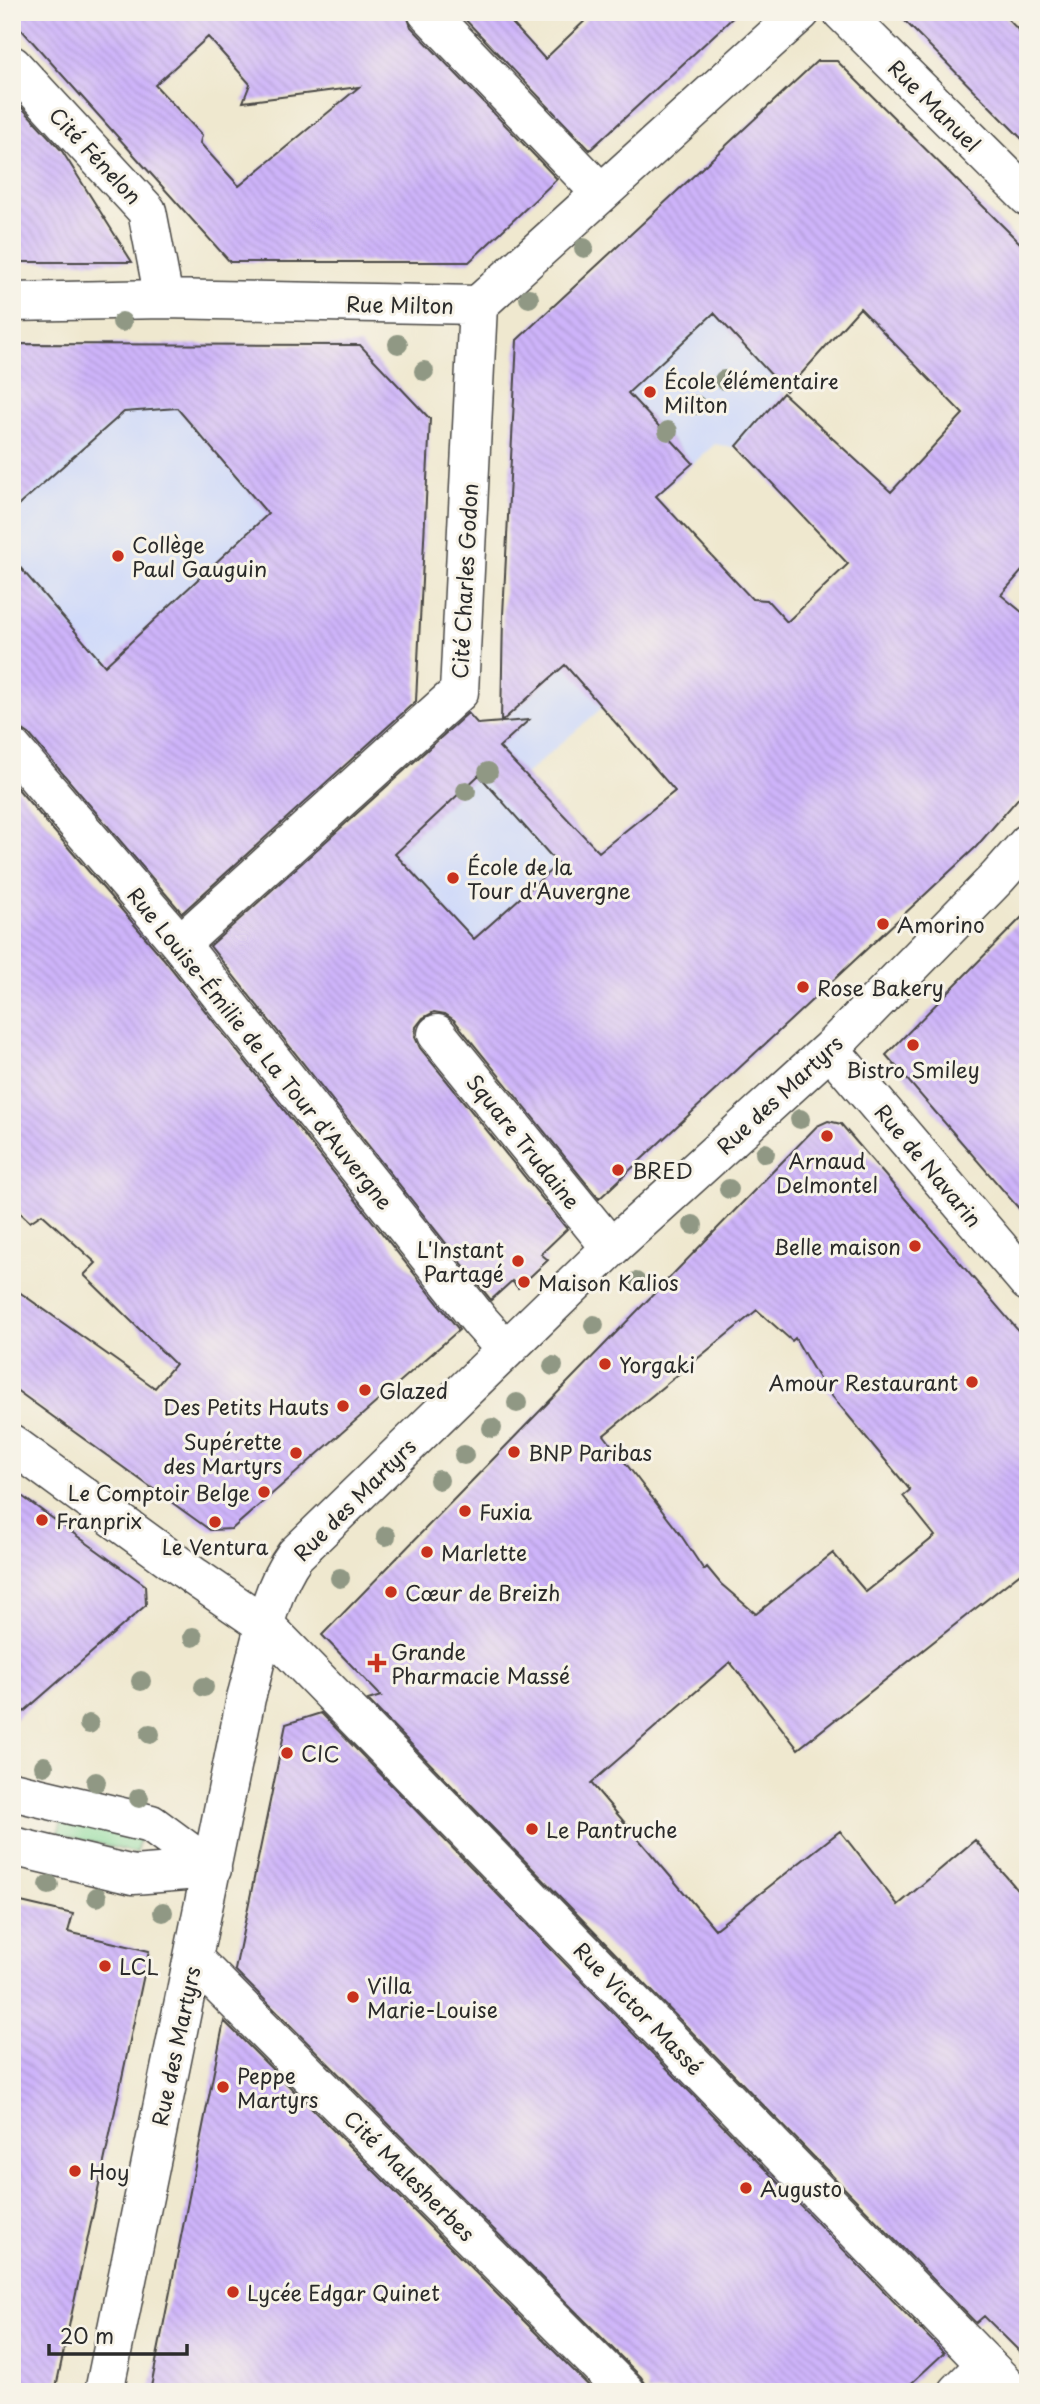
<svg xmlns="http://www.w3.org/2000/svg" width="1040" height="2404" viewBox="0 0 1040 2404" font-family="'Playpen Sans',sans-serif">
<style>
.built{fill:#d0daf9}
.garden{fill:#88da9b;stroke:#5a8263;stroke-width:2}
.building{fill:url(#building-back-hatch);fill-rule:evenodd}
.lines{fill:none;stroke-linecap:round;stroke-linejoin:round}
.minor-casing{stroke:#484744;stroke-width:41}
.minor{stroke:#fff;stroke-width:38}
.tree{fill:#909884}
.poi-dot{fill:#c8321e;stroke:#f7f3e8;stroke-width:2.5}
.labels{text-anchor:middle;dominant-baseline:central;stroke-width:6;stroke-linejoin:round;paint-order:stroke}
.street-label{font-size:21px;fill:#2b2b2b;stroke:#f7f3e8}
.poi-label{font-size:21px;fill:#2b2b2b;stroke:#f7f3e8;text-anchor:start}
</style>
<defs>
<pattern id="building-back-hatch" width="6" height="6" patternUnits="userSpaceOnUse" patternTransform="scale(1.75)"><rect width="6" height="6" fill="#ceb4fa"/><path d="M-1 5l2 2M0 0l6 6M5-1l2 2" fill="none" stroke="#b19bd6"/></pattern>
</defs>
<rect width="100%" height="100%" fill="#f7f3e8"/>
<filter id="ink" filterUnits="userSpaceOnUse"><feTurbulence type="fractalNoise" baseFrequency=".0143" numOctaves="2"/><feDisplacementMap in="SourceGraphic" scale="14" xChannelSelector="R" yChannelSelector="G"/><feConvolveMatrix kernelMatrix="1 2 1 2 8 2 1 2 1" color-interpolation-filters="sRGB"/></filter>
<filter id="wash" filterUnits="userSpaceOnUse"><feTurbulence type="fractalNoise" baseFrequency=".00686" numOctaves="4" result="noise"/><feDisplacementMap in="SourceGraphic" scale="28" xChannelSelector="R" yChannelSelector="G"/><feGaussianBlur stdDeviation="1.57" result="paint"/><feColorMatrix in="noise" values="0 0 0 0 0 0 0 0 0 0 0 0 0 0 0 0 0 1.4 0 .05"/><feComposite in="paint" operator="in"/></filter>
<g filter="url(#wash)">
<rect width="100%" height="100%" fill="#efe8cf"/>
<path class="built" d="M636 229 786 391 735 448 715 444 592 554 517 340Z
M12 344H122L268 514 40 726 12 693Z
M565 665 602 708 499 797 558 864 360 1049 248 981 486 729 499 721 502 723Z"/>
<path class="garden" d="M63 1815 141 1833 136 1853 58 1834Z"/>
<g id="blocks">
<path class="building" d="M12 12H406L411 27 557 179 469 262H230L12 19ZM208 37 250 84 243 102 359 87 239 186 200 143 202 135 155 85Z
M458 12H502L545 59 594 12H739L590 150Z
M896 12H1001L1028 40V145Z
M817 61H837L1028 251V564L1001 595 1028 617V787L976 847 599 1199 454 1020 445 1014 434 1012 423 1018 416 1027 415 1037 420 1048 567 1229 541 1254 548 1260 518 1288 512 1281 491 1300 210 946 468 713 478 724 529 720 499 747 599 852 675 791 565 665 501 722 503 615 517 340ZM860 308 963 414 891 492 783 393 737 446 848 564 787 622 767 600 752 599 656 496 693 463 628 393 714 313 786 391ZM479 775 558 864 474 939 395 854Z
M12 97 62 151 132 262H12Z
M12 344 360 345 430 419 416 701 182 913 29 734 20 728 12 727V558L105 666 268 514 177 408 124 412 12 511Z
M12 782 163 958 459 1330 232 1529 210 1530 12 1387V1287L155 1388 175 1364 84 1275 96 1263 42 1214 30 1222 12 1205Z
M1028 911V1219L886 1055Z
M828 1121 841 1124 1028 1342V1567L798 1749 730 1662 591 1783 715 1929 840 1831 898 1905 975 1840 1028 1902V2360L984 2316 976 2323 368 1700 381 1696 322 1635 817 1126ZM757 1310 792 1341 795 1338 822 1384 910 1490 903 1496 935 1536 866 1592 833 1553 756 1614 721 1584 707 1567 704 1570 680 1534 604 1435Z
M12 1489 145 1585 146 1605 12 1722Z
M321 1713 944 2353 902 2392H647V2386L641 2377 235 1970 286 1724Z
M21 1902 73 1914 68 1932 149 1951 55 2392H12V1919L17 1920Z
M224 2021 595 2392H150Z"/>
</g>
</g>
<g filter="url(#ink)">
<use href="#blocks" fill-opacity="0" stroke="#484744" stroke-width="2"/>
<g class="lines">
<g class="minor-casing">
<path id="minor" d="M427 12 601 193
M842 12 1028 197
M12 65 147 211 164 299
M12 302 164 299 478 305 801 12
M12 748 180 944 480 1321 506 1350
M180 944 459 692 478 305
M437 1034 611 1248
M830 1049 1028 1282
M12 1444 195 1577 265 1625 1013 2392
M12 1791 151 1824 212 1869
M12 1846 133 1875 212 1869
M193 1959 626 2392
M104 2392 246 1698C259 1653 267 1593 295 1555L611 1248 830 1049 998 877 1028 843
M958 2392 986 2364"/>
</g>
<use href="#minor" class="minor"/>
</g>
<g class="tree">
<circle cx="584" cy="248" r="10"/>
<circle cx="529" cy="298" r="10"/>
<circle cx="122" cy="322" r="10"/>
<circle cx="398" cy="344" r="10"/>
<circle cx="424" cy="371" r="10"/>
<circle cx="724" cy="380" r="10"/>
<circle cx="696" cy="405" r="10"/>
<circle cx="668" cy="431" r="10"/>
<circle cx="488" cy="772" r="10"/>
<circle cx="466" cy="791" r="10"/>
<circle cx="800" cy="1119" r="10"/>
<circle cx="765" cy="1153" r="10"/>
<circle cx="729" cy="1189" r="10"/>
<circle cx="693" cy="1225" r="10"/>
<circle cx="636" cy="1282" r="10"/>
<circle cx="594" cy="1325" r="10"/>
<circle cx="553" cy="1366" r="10"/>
<circle cx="517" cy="1403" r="10"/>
<circle cx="492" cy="1428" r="10"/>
<circle cx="464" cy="1455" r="10"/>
<circle cx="439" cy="1480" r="10"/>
<circle cx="386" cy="1536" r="10"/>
<circle cx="340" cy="1578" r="10"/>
<circle cx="193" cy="1637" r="10"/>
<circle cx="141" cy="1681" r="10"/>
<circle cx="204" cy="1687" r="10"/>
<circle cx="89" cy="1724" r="10"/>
<circle cx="150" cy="1734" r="10"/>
<circle cx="44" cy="1766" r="10"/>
<circle cx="96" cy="1782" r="10"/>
<circle cx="139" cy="1798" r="10"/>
<circle cx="49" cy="1885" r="10"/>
<circle cx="97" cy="1897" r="10"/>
<circle cx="163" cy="1912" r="10"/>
</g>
</g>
<g class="poi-dot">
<circle cx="650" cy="392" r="7"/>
<circle cx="118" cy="556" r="7"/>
<circle cx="453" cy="878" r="7"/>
<circle cx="883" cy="924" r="7"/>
<circle cx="803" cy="987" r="7"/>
<circle cx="913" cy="1045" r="7"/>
<circle cx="827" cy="1136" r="7"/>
<circle cx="618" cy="1170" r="7"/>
<circle cx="915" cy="1246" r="7"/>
<circle cx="518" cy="1261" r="7"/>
<circle cx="524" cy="1282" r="7"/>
<circle cx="605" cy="1364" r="7"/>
<circle cx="972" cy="1382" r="7"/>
<circle cx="365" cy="1390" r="7"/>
<circle cx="343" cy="1406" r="7"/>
<circle cx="514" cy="1452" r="7"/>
<circle cx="296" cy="1453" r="7"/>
<circle cx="264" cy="1492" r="7"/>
<circle cx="465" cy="1511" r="7"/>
<circle cx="42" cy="1520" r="7"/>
<circle cx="215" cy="1522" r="7"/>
<circle cx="427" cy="1552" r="7"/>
<circle cx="391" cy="1592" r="7"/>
<path d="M373.5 1652.5h7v7h7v7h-7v7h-7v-7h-7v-7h7z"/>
<circle cx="287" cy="1753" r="7"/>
<circle cx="532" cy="1829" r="7"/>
<circle cx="105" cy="1966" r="7"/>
<circle cx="353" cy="1997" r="7"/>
<circle cx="223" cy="2087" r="7"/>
<circle cx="75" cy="2171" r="7"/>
<circle cx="746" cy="2188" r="7"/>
<circle cx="233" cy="2292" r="7"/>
</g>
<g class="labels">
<g class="street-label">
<text transform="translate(935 105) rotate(45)">Rue Manuel</text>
<text transform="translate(96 155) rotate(47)">Cité Fénelon</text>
<text transform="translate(400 304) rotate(1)">Rue Milton</text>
<text transform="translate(464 581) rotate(-87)">Cité Charles Godon</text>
<text transform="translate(261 1048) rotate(51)">Rue Louise-Émilie de La Tour d'Auvergne</text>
<text transform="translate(779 1094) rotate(-43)">Rue des Martyrs</text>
<text transform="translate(524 1141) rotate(51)">Square Trudaine</text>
<text transform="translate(929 1165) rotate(50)">Rue de Navarin</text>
<text transform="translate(354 1499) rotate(-45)">Rue des Martyrs</text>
<text transform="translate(639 2008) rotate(46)">Rue Victor Massé</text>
<text transform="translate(175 2046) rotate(-78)">Rue des Martyrs</text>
<text transform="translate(410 2175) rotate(45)">Cité Malesherbes</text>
</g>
<g class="poi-label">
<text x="664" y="380">École élémentaire<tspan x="664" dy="24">Milton</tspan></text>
<text x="132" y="544">Collège<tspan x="132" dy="24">Paul Gauguin</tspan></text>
<text x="467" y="866">École de la<tspan x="467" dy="24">Tour d'Auvergne</tspan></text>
<text x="897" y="924">Amorino</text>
<text x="817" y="987">Rose Bakery</text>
<text x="913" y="1069" text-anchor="middle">Bistro Smiley</text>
<text x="827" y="1160" text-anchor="middle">Arnaud<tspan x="827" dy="24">Delmontel</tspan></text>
<text x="632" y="1170">BRED</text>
<text x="901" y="1246" text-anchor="end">Belle maison</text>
<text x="504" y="1249" text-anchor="end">L'Instant<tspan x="504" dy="24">Partagé</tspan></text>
<text x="538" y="1282">Maison Kalios</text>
<text x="619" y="1364">Yorgaki</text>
<text x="958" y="1382" text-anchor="end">Amour Restaurant</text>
<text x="379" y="1390">Glazed</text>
<text x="329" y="1406" text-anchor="end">Des Petits Hauts</text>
<text x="282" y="1441" text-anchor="end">Supérette<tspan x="282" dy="24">des Martyrs</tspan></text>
<text x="528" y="1452">BNP Paribas</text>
<text x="250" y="1492" text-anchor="end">Le Comptoir Belge</text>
<text x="479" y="1511">Fuxia</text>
<text x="56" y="1520">Franprix</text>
<text x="215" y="1546" text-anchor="middle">Le Ventura</text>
<text x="441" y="1552">Marlette</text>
<text x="405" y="1592">Cœur de Breizh</text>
<text x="391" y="1651">Grande<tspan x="391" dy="24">Pharmacie Massé</tspan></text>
<text x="301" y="1753">CIC</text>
<text x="546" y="1829">Le Pantruche</text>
<text x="119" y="1966">LCL</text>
<text x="367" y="1985">Villa<tspan x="367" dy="24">Marie-Louise</tspan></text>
<text x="237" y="2075">Peppe<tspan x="237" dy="24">Martyrs</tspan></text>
<text x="89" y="2171">Hoy</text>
<text x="760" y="2188">Augusto</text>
<text x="247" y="2292">Lycée Edgar Quinet</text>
</g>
</g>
<rect width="1040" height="2404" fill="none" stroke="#f7f3e8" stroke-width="42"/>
<path d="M49 2344v10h138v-10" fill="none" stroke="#2b2b2b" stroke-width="3.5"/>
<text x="60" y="2344" font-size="21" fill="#2b2b2b" stroke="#f7f3e8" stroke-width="5" paint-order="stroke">20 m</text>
</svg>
